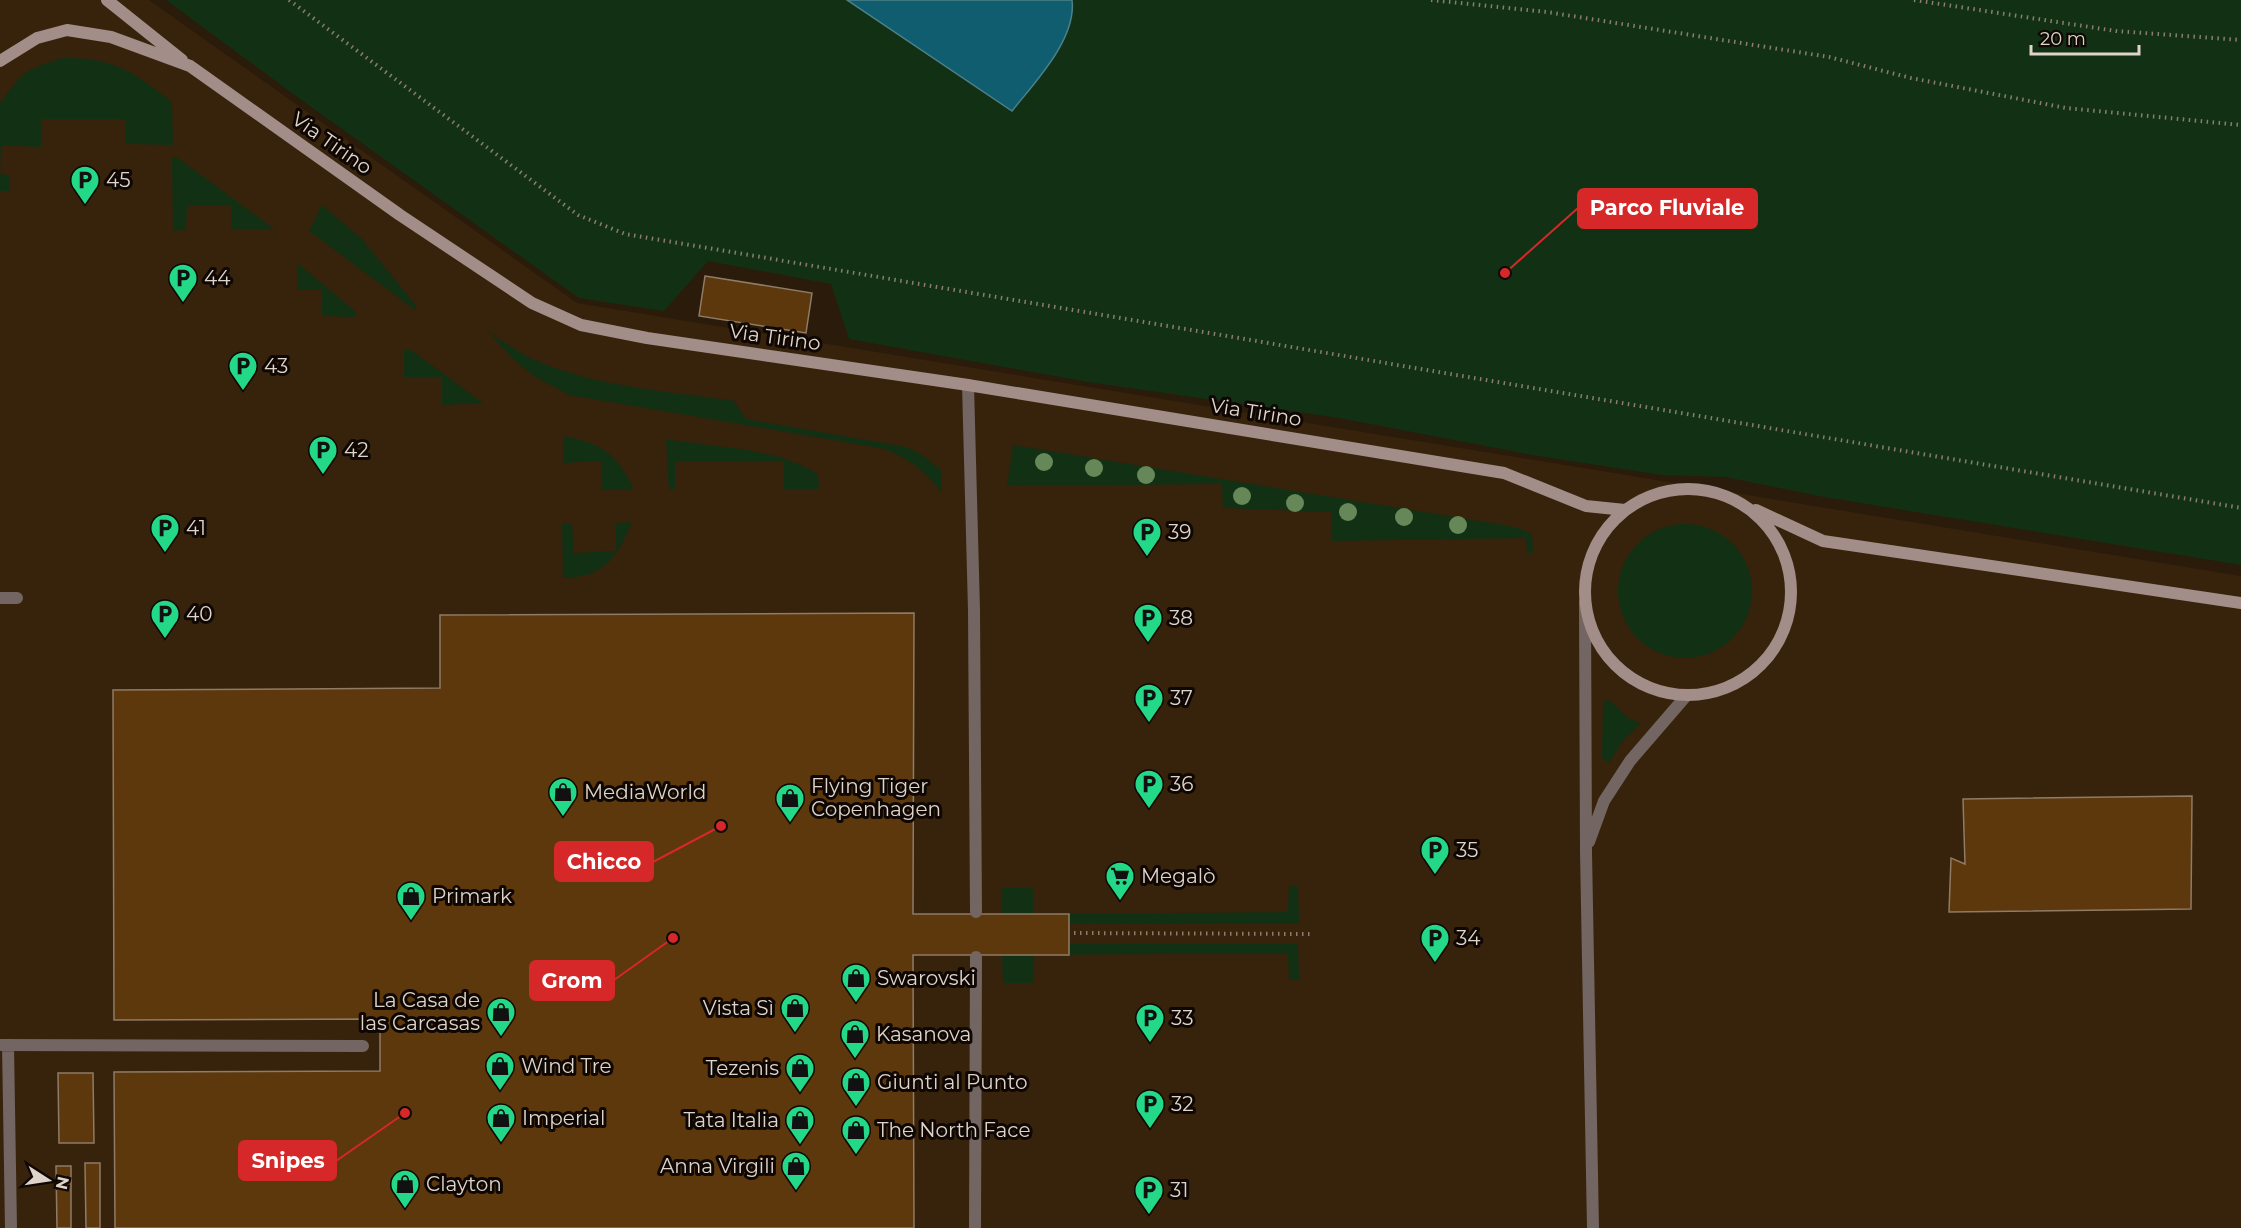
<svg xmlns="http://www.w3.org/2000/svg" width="2241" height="1228" viewBox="0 0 2241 1228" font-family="Montserrat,sans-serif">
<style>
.built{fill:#37220b}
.green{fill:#123114}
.water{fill:#0f5d6f;stroke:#4d818a;stroke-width:1.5}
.building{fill:#5c380c;stroke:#8f7b68;stroke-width:1.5}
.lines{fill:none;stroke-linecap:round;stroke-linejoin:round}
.path{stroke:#8a7d6f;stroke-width:4;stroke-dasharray:1.5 4.5;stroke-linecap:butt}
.lane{stroke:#726562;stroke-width:12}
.street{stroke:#726562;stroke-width:12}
.secondary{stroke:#a28d88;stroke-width:12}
.tree{fill:#668758}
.labels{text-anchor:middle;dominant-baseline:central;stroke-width:6;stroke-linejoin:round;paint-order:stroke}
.street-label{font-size:20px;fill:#dfd4c9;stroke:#0e0703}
.poi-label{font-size:20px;fill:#dfd4c9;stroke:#0e0703;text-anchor:start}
.leader{fill:none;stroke:#d62828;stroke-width:2}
.callout-dot{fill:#d62828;stroke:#0e0703;stroke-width:2}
.callout{fill:#d62828;stroke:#d62828;stroke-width:2}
.callout-label{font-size:21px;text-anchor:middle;font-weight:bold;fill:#fff}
</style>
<rect width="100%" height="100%" fill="#2b1b0a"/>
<path class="built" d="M0 0H149L577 303 2241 576V1228H0Z"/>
<path class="green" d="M166 0H847L1011 111 1073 11 1072 0H2241V565L1824 497 1725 477 1662 475 1532 455 1339 418 1088 382 849 339 831 284 708 261 664 311 579 298 307 104Z
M63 58C115 58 132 71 172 102L173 145 126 144 125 119H42L41 147 1 145 0 174 10 175V191H0V103L19 78 28 71 44 64Z
M172 157 178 158 274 229 231 230V206H187L186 230 173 231Z
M322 205 362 239 417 307 415 310 309 231Z
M297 263 355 311 356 317 322 316V290H298Z
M488 331C506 344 524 356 544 364 602 387 673 392 734 401L746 419 906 447 921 454 941 470 942 494C930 473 907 458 885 449L569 395 532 375 511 357Z
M404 350H411L483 403 442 405V377H404Z
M563 436C601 443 618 454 634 490L601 489V461L564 463Z
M666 439C716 448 775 447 818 474L819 489H784V461L675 462V489L669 490Z
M1013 445 1503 525 1521 529 1532 534 1533 553H1527L1526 538 1332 541 1331 512 1223 508 1222 484 1007 486Z
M632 522C617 557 604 578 563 578L562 524 572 523 574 553 616 551V523Z
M1618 591a67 67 0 1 1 134 0a67 67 0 1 1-134 0Z
M1606 700 1612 702 1627 717 1641 724 1624 739 1609 763 1602 758 1603 703Z
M1289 886H1298L1299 924 1035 923 1026 914H1002L1001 888H1033V914L1288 912Z
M1034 944H1298L1299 980H1289L1288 953 1034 955V983H1003L1002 955H1025Z"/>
<path class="water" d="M847 0H1072C1077 39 1034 83 1012 111Z"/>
<path class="building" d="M705 276 812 293 806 333 699 316Z
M914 613 913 914H1069V955H913L914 1228H115L114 1072 380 1071V1019L114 1020 113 690 440 688V615Z
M2192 796 2191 909 1949 912 1951 858 1965 864 1963 799Z
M58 1073H93L94 1143H59Z
M85 1163H100V1228H86Z
M56 1166H71V1228H57Z"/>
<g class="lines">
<path class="path" d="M289 0 578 215 625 234 2241 508
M1431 0 1547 12 1829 57 1911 78 2066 108 2241 125
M1914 0 2116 31 2241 40
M1074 933 1312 934"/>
<path class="lane" d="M968 385 974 610 976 912
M0 598H17
M0 1045 363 1046
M8 1045 11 1228
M975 1228 976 957"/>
<path class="street" d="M1585 603 1586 852 1593 1228
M1589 842 1604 801 1630 761 1686 696"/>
<path class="secondary" d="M107 0 182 60
M0 61 37 38 67 30 111 37 190 66 400 215 532 303 581 325 647 338 968 385 1504 473 1586 506 1625 510
M1585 592a103 103 0 1 1 206 0a103 103 0 1 1-206 0Z
M1756 510 1823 541 2241 603"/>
</g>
<g class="tree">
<circle cx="1044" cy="462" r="9"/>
<circle cx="1094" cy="468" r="9"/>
<circle cx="1146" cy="475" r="9"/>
<circle cx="1242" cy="496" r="9"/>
<circle cx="1295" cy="503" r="9"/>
<circle cx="1348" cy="512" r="9"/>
<circle cx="1404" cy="517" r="9"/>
<circle cx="1458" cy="525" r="9"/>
</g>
<defs>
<g id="parking-pin" transform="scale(1.5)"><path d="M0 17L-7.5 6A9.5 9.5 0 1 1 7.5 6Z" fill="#23d886" stroke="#0e0703"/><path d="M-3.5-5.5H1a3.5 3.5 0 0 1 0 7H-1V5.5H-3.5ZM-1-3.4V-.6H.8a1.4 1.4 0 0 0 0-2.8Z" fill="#111"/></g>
<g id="shop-pin" transform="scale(1.5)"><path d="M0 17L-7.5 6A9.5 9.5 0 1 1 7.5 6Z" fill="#23d886" stroke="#0e0703"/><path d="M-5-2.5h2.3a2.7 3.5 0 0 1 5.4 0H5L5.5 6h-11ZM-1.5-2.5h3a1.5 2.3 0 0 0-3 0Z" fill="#111"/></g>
<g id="supermarket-pin" transform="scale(1.5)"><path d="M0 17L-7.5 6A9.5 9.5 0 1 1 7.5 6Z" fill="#23d886" stroke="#0e0703"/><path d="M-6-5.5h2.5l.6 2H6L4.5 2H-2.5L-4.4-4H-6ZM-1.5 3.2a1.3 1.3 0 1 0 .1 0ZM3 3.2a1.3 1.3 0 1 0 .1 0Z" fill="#111"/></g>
</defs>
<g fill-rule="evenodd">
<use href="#parking-pin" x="85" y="180"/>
<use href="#parking-pin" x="183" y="278"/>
<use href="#parking-pin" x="243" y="366"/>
<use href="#parking-pin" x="323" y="450"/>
<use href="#parking-pin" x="165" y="528"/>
<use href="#parking-pin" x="1147" y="532"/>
<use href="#parking-pin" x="165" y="614"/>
<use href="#parking-pin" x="1148" y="618"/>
<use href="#parking-pin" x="1149" y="698"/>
<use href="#parking-pin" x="1149" y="784"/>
<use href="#shop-pin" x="563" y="792"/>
<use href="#shop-pin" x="790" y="798"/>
<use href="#parking-pin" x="1435" y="850"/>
<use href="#supermarket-pin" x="1120" y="876"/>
<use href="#shop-pin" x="411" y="896"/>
<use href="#parking-pin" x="1435" y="938"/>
<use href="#shop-pin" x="856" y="978"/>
<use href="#shop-pin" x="795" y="1008"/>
<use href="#shop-pin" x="501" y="1012"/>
<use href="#parking-pin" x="1150" y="1018"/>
<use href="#shop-pin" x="855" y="1034"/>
<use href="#shop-pin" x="500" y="1066"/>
<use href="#shop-pin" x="800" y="1068"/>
<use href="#shop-pin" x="856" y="1082"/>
<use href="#parking-pin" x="1150" y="1104"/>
<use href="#shop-pin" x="501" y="1118"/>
<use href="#shop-pin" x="800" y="1120"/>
<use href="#shop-pin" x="856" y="1130"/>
<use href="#shop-pin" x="796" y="1166"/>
<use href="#shop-pin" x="405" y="1184"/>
<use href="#parking-pin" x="1149" y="1190"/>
</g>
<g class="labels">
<g class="street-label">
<text transform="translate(332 143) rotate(35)">Via Tirino</text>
<text transform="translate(775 337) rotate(8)">Via Tirino</text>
<text transform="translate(1256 412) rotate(9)">Via Tirino</text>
</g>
<g class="poi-label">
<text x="106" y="180">45</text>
<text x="204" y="278">44</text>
<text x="264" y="366">43</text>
<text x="344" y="450">42</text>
<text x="186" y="528">41</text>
<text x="1168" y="532">39</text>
<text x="186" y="614">40</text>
<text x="1169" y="618">38</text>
<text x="1170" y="698">37</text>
<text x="1170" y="784">36</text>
<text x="811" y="786">Flying Tiger<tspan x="811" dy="23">Copenhagen</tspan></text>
<text x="584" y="792">MediaWorld</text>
<text x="1456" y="850">35</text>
<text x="1141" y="876">Megalò</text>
<text x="432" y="896">Primark</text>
<text x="1456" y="938">34</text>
<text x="877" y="978">Swarovski</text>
<text x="480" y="1000" text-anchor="end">La Casa de<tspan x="480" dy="23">las Carcasas</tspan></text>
<text x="774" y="1008" text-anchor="end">Vista Sì</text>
<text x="1171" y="1018">33</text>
<text x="876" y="1034">Kasanova</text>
<text x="521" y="1066">Wind Tre</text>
<text x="779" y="1068" text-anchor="end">Tezenis</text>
<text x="877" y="1082">Giunti al Punto</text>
<text x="1171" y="1104">32</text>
<text x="522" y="1118">Imperial</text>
<text x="779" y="1120" text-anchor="end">Tata Italia</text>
<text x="877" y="1130">The North Face</text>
<text x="775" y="1166" text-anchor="end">Anna Virgili</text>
<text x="426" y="1184">Clayton</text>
<text x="1170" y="1190">31</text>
</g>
</g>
<path class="leader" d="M1505 273L1578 208M721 826L653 862M673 938L614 980M405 1113L336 1161"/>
<g class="callout-dot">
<circle cx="1505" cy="273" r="6"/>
<circle cx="721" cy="826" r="6"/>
<circle cx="673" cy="938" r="6"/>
<circle cx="405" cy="1113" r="6"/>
</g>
<g class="callout">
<rect x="1578" y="189" width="179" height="39" rx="6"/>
<rect x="555" y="842" width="98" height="39" rx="6"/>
<rect x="530" y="961" width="84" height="39" rx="6"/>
<rect x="239" y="1141" width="97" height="39" rx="6"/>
</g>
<g class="callout-label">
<text x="1667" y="215">Parco Fluviale</text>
<text x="604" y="869">Chicco</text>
<text x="572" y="988">Grom</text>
<text x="288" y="1168">Snipes</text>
</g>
<g transform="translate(48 1180) rotate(102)" stroke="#0e0703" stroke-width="4.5" paint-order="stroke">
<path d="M0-4.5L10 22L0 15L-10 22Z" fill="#dfd4c9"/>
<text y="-9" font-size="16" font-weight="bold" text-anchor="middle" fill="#dfd4c9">N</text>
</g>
<path d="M2031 45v9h108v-9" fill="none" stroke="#dfd4c9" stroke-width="3"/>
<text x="2040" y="45" font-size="18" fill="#dfd4c9" stroke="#0e0703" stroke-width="4.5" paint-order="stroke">20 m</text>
</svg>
